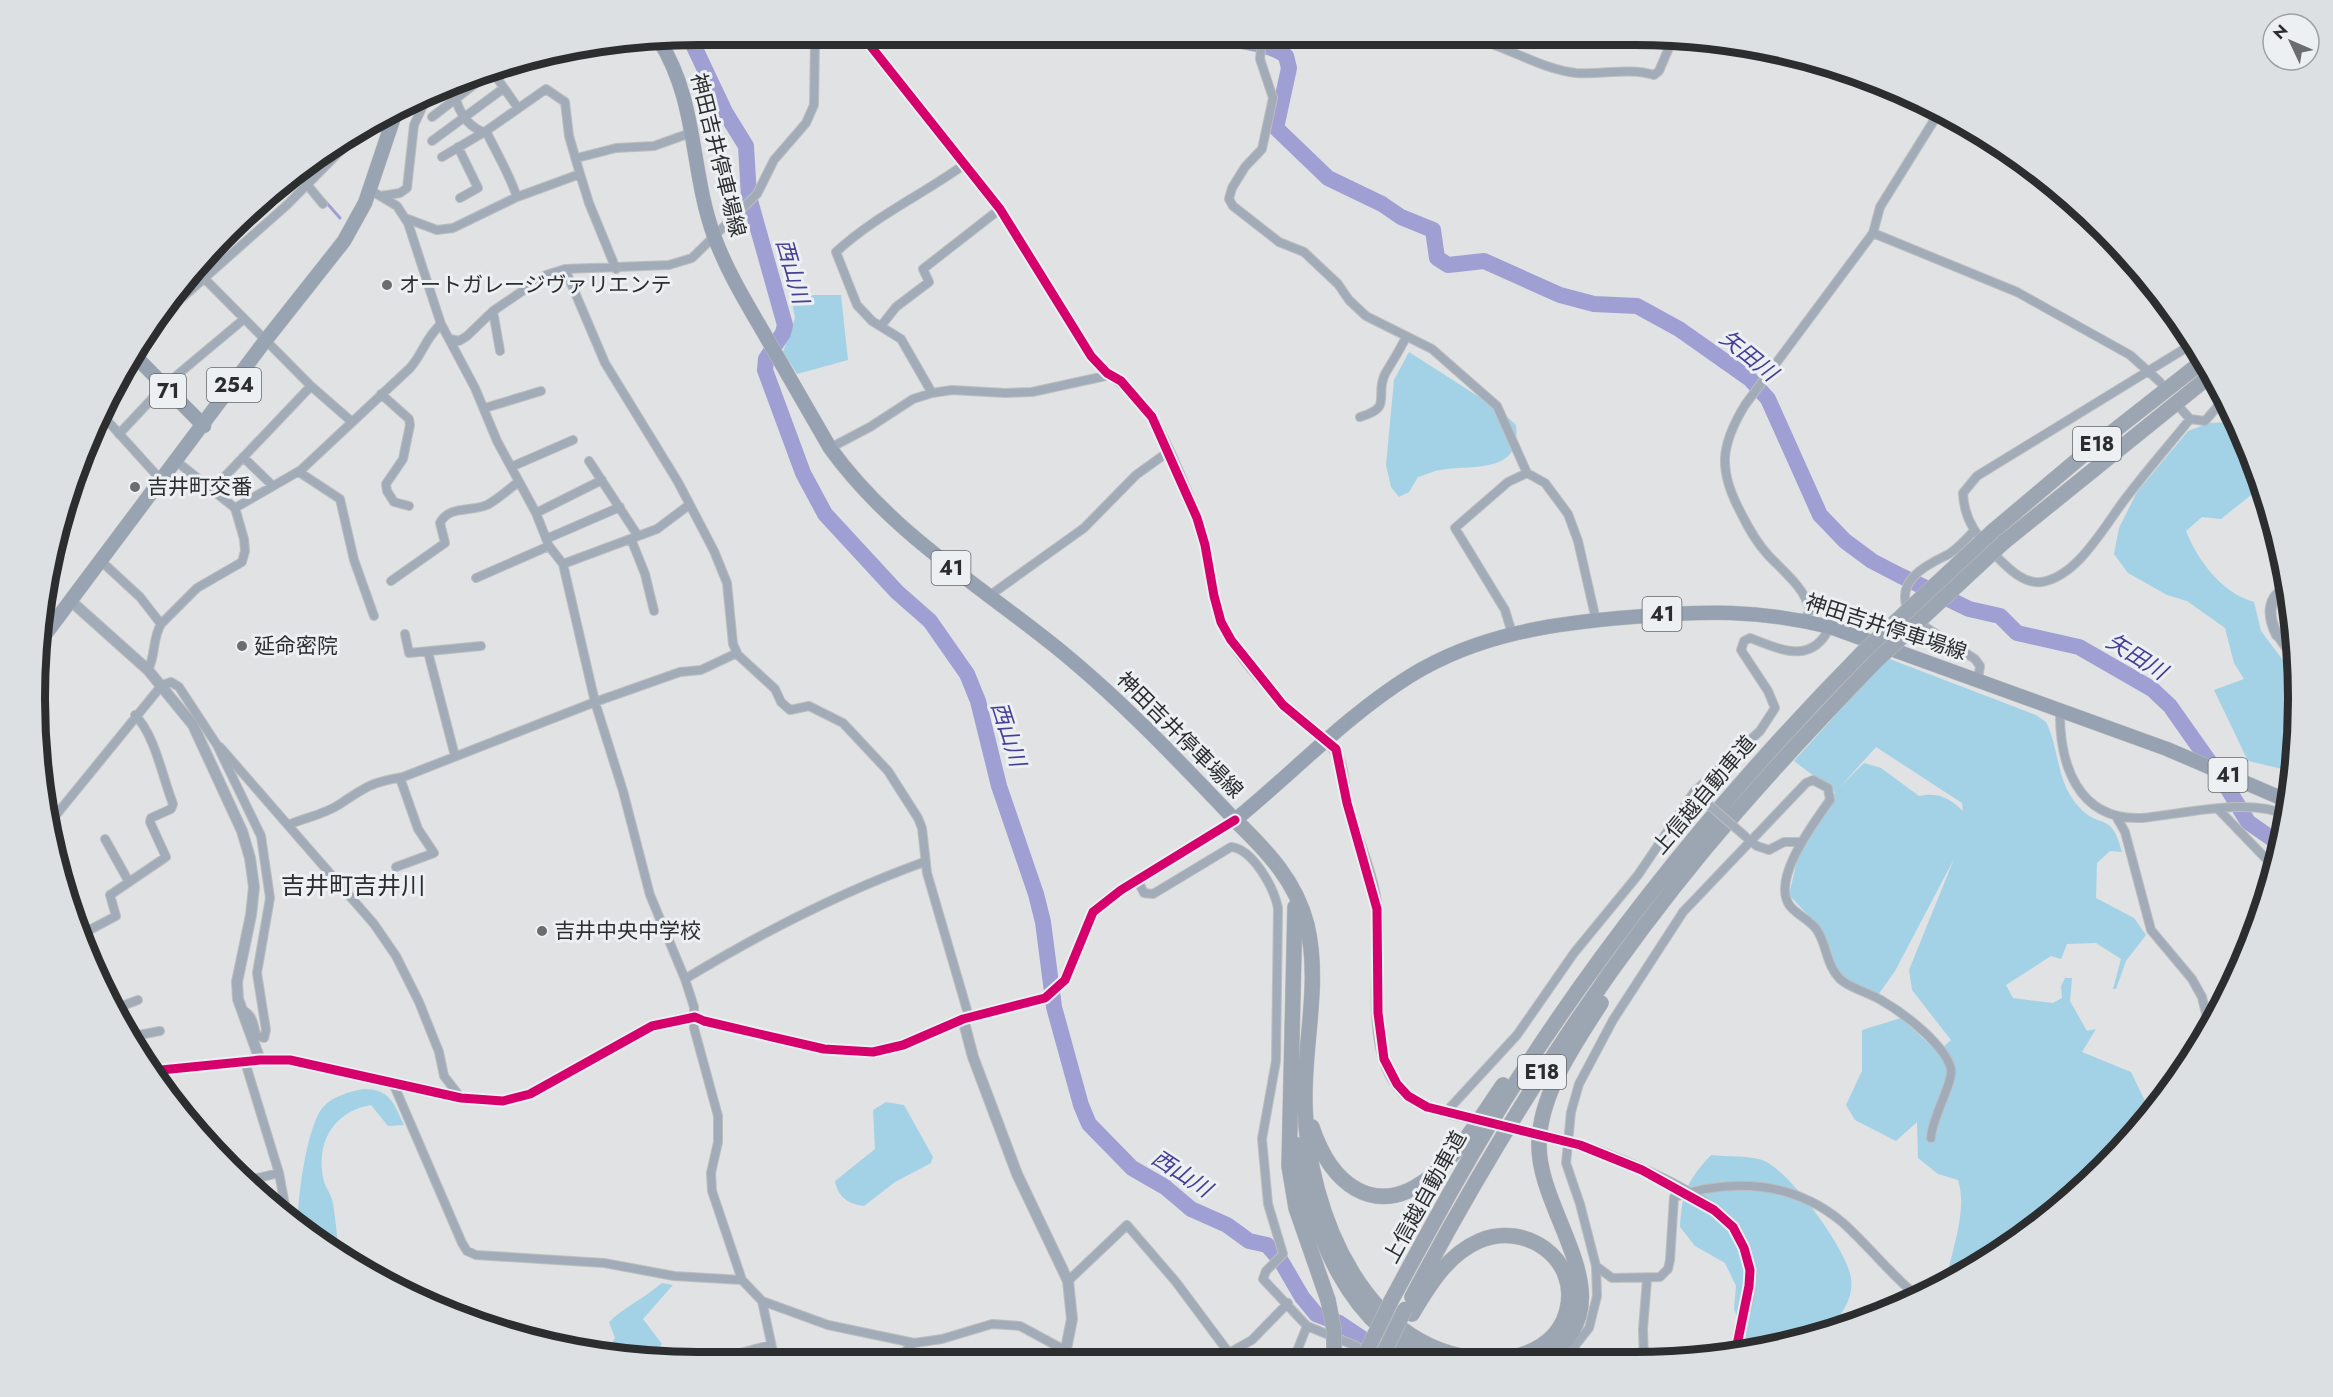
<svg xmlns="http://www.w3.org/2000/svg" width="2333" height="1397" viewBox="0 0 2333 1397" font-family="Jost,'Noto Sans JP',sans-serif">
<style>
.green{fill:#a3d2e7;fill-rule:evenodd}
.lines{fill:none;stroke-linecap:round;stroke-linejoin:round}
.stream{stroke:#9f9fd4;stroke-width:3}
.river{stroke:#9f9fd4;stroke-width:16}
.minor-casing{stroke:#bdbebe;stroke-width:10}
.tertiary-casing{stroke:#bdbebe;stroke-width:12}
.primary-casing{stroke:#bdbebe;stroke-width:15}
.trunk-casing{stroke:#bdbebe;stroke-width:15}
.motorway-casing{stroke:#bdbebe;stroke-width:16}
.minor{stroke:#a2acb9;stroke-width:8}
.tertiary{stroke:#a2acb9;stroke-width:10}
.primary{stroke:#96a2b2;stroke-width:14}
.trunk{stroke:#99a4b2;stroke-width:14}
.motorway{stroke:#9ca6b3;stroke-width:15}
.minor-bridge-casing{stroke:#bdbebe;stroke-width:10;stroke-linecap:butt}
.tertiary-bridge-casing{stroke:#bdbebe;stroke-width:12;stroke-linecap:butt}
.motorway-bridge-casing{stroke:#bdbebe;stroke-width:16;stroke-linecap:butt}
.minor-bridge{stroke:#a2acb9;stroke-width:8}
.tertiary-bridge{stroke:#a2acb9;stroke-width:10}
.motorway-bridge{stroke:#9ca6b3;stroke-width:15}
.cycleway-casing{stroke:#ecf0f2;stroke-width:13}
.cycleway{stroke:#d6006c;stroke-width:9}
.poi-dot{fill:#6b6c6d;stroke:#ecf0f2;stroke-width:2}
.labels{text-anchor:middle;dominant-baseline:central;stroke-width:6;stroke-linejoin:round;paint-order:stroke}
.shield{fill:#ecf0f2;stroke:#666869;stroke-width:1.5}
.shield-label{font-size:20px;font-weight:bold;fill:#2c2d2e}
.street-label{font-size:21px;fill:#2c2d2e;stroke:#ecf0f2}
.poi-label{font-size:21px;fill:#2c2d2e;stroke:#ecf0f2;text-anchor:start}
.water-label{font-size:22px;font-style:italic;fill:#473e98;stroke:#ecf0f2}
.quarter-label{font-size:24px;fill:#2c2d2e;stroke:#ecf0f2}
.rim{fill:none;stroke:#2c2d2e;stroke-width:8}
</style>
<rect width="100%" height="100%" fill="#e0e2e3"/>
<path class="green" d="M813 295H841L848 360 797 374 783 352 795 318 792 302Z
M1409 352 1501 411 1516 425C1522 475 1473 464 1440 470 1433 471 1425 475 1418 477L1409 492 1399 497 1391 487 1386 465 1394 380Z
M2236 422 2248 445 2261 487 2221 519 2202 517 2186 531C2198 561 2222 593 2254 602L2261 631 2297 679 2298 699 2291 771 2248 761 2214 690 2244 679 2234 663 2225 628 2187 601 2167 595 2128 573 2114 554 2119 528 2137 492 2188 431 2209 423Z
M1887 658 2036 715 2046 722C2060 750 2056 784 2080 808 2101 830 2112 811 2122 852L2110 851 2097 863 2096 898 2134 918 2146 935 2126 961 2116 989H2113L2121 959 2096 943 2067 944 2061 959 2051 956 2006 985 2013 998 2053 1003 2062 998 2061 986 2065 978H2072L2070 1001 2087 1031 2096 1029 2082 1052 2131 1072 2145 1101 2153 1106 2073 1197 1966 1274 1946 1283C1951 1250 1968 1212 1958 1180L1938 1174 1918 1158 1917 1122 1896 1141 1855 1120 1846 1105 1862 1071V1030L1901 1018 1938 1052 1951 1040 1912 990 1909 970 1954 859 1895 971 1878 995 1843 978 1834 968 1821 929 1789 895 1801 843 1835 792 1794 761ZM1876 747 1962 803 1963 811C1949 798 1939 792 1919 796L1881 768 1864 763 1840 787Z
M363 1089C390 1089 393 1102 404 1125L388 1126 371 1105C335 1111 316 1141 323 1177 324 1187 332 1194 333 1204 336 1221 337 1238 339 1255L298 1225C297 1201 307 1123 324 1106 334 1096 349 1092 363 1089Z
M886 1102 904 1105 933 1157 931 1163 895 1182 864 1206C848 1204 838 1197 835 1181L875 1149 873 1110Z
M1711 1155C1727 1157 1747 1155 1762 1160 1789 1169 1847 1250 1851 1278 1854 1300 1840 1316 1828 1331L1750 1347 1734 1309 1736 1286 1725 1263 1695 1246 1680 1227C1682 1192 1687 1181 1711 1155Z
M662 1283 673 1285 643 1319 662 1344 650 1360 607 1351 615 1338 609 1322C627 1305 643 1299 662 1283Z"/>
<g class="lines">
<path class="stream" d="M325 201 340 218"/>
<path class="river" d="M1226 38C1247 43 1269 43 1286 56L1289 68 1276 128 1328 178 1382 204 1401 217 1433 230 1437 258 1448 265 1484 261 1560 295 1594 304 1637 306 1679 329 1750 379 1768 399 1820 515 1845 541 1872 561 1899 575 1969 609 2000 616 2017 633 2079 647 2152 689 2170 706 2225 784 2248 822 2281 845
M691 40 725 112 746 146 749 197 785 325 783 333 766 359 765 370 803 473 825 514 897 592 930 621 967 674 978 701 999 786 1036 894 1043 922 1054 1007 1081 1105 1089 1124 1132 1168 1165 1187 1191 1209 1227 1225 1249 1241 1267 1245 1281 1261 1302 1297 1316 1314 1339 1323 1396 1361"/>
<g class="minor-casing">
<path id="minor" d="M1484 37 1492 44C1519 54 1548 70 1576 73 1602 75 1629 67 1654 75L1659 71 1674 36
M1262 38 1260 59 1273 98 1262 149 1245 167 1232 188 1229 199 1233 206 1279 242 1304 252 1338 284 1349 300 1366 316 1432 349 1497 406 1527 473 1545 483 1568 514 1578 541 1596 620
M865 39 1000 209 1091 356C1111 380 1134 389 1152 417 1169 444 1199 515 1206 547 1211 572 1212 598 1221 622 1238 663 1291 714 1326 741
M1739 48C1777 64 1821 66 1861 76
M492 71 518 108
M453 83C455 104 463 124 483 132
M432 117 497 67
M486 131C497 154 509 173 517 197
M432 141 504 88
M458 147 478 188 460 198
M577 158 616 148 654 146 693 132
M296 171 323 204
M580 174 589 203 616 269
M370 190 397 206 408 223 441 324 475 388 497 441 536 513 549 546 563 564 595 702 623 791 650 895 685 979 694 1007V1028L718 1116V1142L711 1173 712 1191 742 1280
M381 196 400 193 407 188 414 125 429 93
M405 218 437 230 453 228 517 197 580 174 569 136 565 102 546 89 486 131 442 157
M1873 233 2017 292 2130 355 2160 382
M565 269 605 363 678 482 714 551 727 583 733 644 738 655 775 689 781 702 790 710 809 706 843 723 888 771 918 818 922 828 927 873 969 1017
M196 270 311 386 351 421
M493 311 500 351
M881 326 896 307 929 282 923 269 1000 209
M147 329 288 204 362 129
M450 339 459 341 467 336 493 311 546 275 565 269 669 265 692 258 757 194 774 160 806 123 814 105 815 39
M932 393 901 339 872 321 857 305 836 252C875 216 922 195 965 164
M381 394 409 419 410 425 403 459 386 484 387 491 394 502 409 506
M485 408 541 391
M2182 410 2190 419 2205 421 2224 399
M104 417 161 480
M1360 417C1394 407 1374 397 1385 374 1392 362 1400 350 1406 337
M2190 419C2170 444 2149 468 2129 494 2107 521 2079 577 2041 582 2024 584 2009 569 1998 558 1979 538 1964 522 1963 493L1977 476 2194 343
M119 434 164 386 244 319
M830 448 870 427 913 399 932 393 952 390 1005 393 1032 392 1110 375
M243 457 273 486
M589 461 638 536
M511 467 573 440
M299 472 340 499 354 560 374 616
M212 490 311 386
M235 508 301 470 410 368C424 352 424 340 441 324
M536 513 602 480
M546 539 620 507
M631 539 645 574 654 611
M101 561 140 597 161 624C152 639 156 655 148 670
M563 564 657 529 689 505
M476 578 549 546
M391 581 445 543 440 523C449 505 472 512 487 505 498 499 508 490 518 482
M989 596 1084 528 1136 475 1168 452
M1908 611C1896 582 1922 567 1945 556 1955 552 1965 540 1973 532
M1804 621 1810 610C1804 587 1784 572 1768 555 1756 542 1749 529 1741 513 1718 470 1720 446 1745 405L1873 233 1880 207 1938 114
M1916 621 1975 659 1980 666 1978 679
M161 624 197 588 242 562 245 551 244 539 235 508 176 461
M1512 633 1505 610 1455 528 1508 482 1527 473
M405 634 409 653 481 646
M2277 635 2295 661
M428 652 455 756
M2060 709C2059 763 2077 821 2142 818 2184 814 2249 797 2287 815
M220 747 374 924 396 956 419 1002 439 1052 444 1076 461 1098
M2219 810 2274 867
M2116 816 2125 832 2151 930 2192 979 2202 997 2209 1026
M288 825C304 818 326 814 340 804 365 787 372 782 403 777L595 702 680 672 701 670 737 653
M47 826 162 685 171 682 179 687 217 745 261 836 270 898 257 973 266 1030 264 1038 256 1035C254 1025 252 1013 242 1010
M105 839 129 882
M1748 839 1757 846 1769 850 1784 842H1799
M396 867 434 853 418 829 400 778
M1138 881 1144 893 1153 894 1231 847C1253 849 1274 888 1278 908L1276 1061 1262 1139 1268 1204 1283 1254 1266 1271 1263 1279 1307 1326 1293 1361
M80 935 116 916 110 895 166 857 150 822 151 818 171 809 173 804C162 776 155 735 135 715
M685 979C761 933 841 892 924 862
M114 1009 138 1000
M128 1037 160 1031
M245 1062 279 1173 287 1216
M393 1083 462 1243 467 1251 476 1255 604 1263 674 1276 742 1280 762 1301 828 1325 914 1343 942 1339 992 1324 1020 1326 1085 1361
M1446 1112 1517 1035 1574 953 1638 875 1694 792 1760 731 1775 708 1768 691 1741 650 1744 641 1750 638C1780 649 1811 666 1830 627
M245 1181 279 1173
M1596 1266 1612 1278 1660 1277 1668 1269 1670 1260 1674 1197C1733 1178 1793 1181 1842 1222 1868 1245 1890 1274 1917 1296
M1068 1281 1127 1225 1176 1282 1229 1353 1252 1340 1288 1303
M762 1301 775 1361
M1307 1326 1356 1346 1369 1355
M710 1361 770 1345
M895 1361 914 1343
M1563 1361 1589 1328 1597 1296 1596 1266 1580 1204 1566 1163 1571 1112 1579 1084 1613 1020 1683 912 1806 783 1813 780 1828 788 1830 800C1815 821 1770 880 1790 906 1797 915 1810 920 1817 930 1827 945 1826 965 1840 979 1851 989 1871 993 1884 1002 1905 1014 1945 1045 1951 1069 1954 1081 1931 1120 1931 1138
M1644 1361 1643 1329 1647 1279"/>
</g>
<g class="tertiary-casing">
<path id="tertiary" d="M72 602 148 670 193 725 242 831 250 858 254 887 251 915 237 982 238 999 260 1060
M2277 635C2268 617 2266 597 2288 587
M1326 741C1345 755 1342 781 1347 803 1356 839 1373 872 1377 909 1383 961 1360 1061 1409 1097 1424 1108 1442 1111 1460 1116
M963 1019 973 1057 1017 1174 1068 1281 1072 1319 1066 1349 1060 1361
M151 1071 260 1060H290L461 1098 503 1101 530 1094 652 1026 695 1017 704 1021 824 1049 873 1052 903 1045 963 1019 1045 998 1065 980 1093 912 1121 890 1235 820
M1554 1138C1602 1150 1700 1188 1733 1227 1741 1237 1748 1255 1750 1269 1754 1296 1738 1323 1736 1350"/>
</g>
<g class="primary-casing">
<path id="primary" d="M659 40C698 102 690 170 714 236 728 274 749 307 769 342 789 377 810 413 830 448 893 535 980 585 1062 652 1124 703 1179 761 1235 820 1294 772 1346 716 1410 676 1478 634 1554 623 1632 617 1705 611 1757 609 1830 627L2167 749 2288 801
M134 355 204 426"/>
</g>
<g class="trunk-casing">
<path id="trunk" d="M38 644 265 341 344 241 365 203 397 108"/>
</g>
<g class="motorway-casing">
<path id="motorway" d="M1993 531 2082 456 2203 361
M2004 542 2211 375
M1235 820C1267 851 1296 881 1307 925 1321 984 1303 1046 1305 1105 1307 1212 1367 1362 1495 1359 1527 1358 1559 1343 1567 1310 1580 1258 1524 1221 1479 1241 1447 1255 1429 1286 1412 1314
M1295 907 1289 1166 1296 1208 1328 1300
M1312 1127C1320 1151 1333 1176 1356 1189 1419 1224 1474 1127 1503 1085
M1295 1144C1313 1229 1346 1332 1439 1361
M1412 1297C1495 1140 1590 988 1704 850 1758 785 1816 723 1875 662
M1391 1301C1434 1221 1477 1141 1527 1065 1624 916 1737 780 1862 653
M1541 1361C1634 1304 1537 1217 1539 1143 1540 1093 1575 1044 1601 1003"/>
</g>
<use href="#minor" class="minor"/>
<use href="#tertiary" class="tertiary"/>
<use href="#primary" class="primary"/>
<use href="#trunk" class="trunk"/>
<use href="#motorway" class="motorway"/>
<g class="minor-bridge-casing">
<path id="minor-bridge" d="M1700 797 1746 837"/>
</g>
<g class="tertiary-bridge-casing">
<path id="tertiary-bridge" d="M1460 1116 1554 1138"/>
</g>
<g class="motorway-bridge-casing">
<path id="motorway-bridge" d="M1862 653 1993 531
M1875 662 2004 542
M1328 1300 1334 1330V1361
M1362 1361 1391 1301
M1380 1361 1405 1309"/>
</g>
<use href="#minor-bridge" class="minor-bridge"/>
<use href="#tertiary-bridge" class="tertiary-bridge"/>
<use href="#motorway-bridge" class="motorway-bridge"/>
<g class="cycleway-casing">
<path id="cycleway" d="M865 39 1000 209 1091 356 1107 373 1121 381 1152 417 1197 518 1205 545 1214 596 1221 622 1231 640 1283 705 1336 749 1347 803 1377 909 1378 1013 1384 1059 1397 1084 1408 1096 1427 1107 1580 1145 1642 1170 1714 1210 1733 1227 1744 1248 1750 1270 1749 1286 1736 1350
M151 1071 260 1060H290L461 1098 503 1101 530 1094 652 1026 695 1017 704 1021 824 1049 873 1052 903 1045 963 1019 1045 998 1065 980 1093 912 1121 890 1235 820"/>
</g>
<use href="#cycleway" class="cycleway"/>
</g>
<g class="poi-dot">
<circle cx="387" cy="285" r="6"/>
<circle cx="135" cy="487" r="6"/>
<circle cx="242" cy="646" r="6"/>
<circle cx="542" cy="931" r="6"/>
</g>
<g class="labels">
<g class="shield">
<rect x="207" y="368" width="54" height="34" rx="4.5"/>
<rect x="150" y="374" width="36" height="34" rx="4.5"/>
<rect x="2073" y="427" width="48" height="34" rx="4.5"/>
<rect x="931.5" y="551" width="39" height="34" rx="4.5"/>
<rect x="1642.5" y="597" width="39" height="34" rx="4.5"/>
<rect x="2208.5" y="758" width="39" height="34" rx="4.5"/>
<rect x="1518" y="1055" width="48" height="34" rx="4.5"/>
</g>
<g class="shield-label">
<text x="234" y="385">254</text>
<text x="168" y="391">71</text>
<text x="2097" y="444">E18</text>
<text x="951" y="568">41</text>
<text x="1662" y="614">41</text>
<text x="2228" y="775">41</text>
<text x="1542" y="1072">E18</text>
</g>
<g class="street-label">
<text transform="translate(718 155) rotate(76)">神田吉井停車場線</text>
<text transform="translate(1886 627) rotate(18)">神田吉井停車場線</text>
<text transform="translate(1180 735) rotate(45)">神田吉井停車場線</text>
<text transform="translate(1704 795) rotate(-50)">上信越自動車道</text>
<text transform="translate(1425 1197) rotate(-61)">上信越自動車道</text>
</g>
<g class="poi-label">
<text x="399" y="285">オートガレージヴァリエンテ</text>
<text x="147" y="487">吉井町交番</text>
<text x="254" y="646">延命密院</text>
<text x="554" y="931">吉井中央中学校</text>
</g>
<g class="water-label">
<text transform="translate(793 271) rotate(74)">西山川</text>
<text transform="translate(1749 355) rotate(39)">矢田川</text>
<text transform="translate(2137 656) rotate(32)">矢田川</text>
<text transform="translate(1009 734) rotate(72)">西山川</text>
<text transform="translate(1182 1173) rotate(33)">西山川</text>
</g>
<g class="quarter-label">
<text x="353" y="885">吉井町吉井川</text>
</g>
</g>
<path d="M0 0H2333V1397H0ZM698 45H1635A653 653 0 0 1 2288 698V699A653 653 0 0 1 1635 1352H698A653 653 0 0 1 45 699V698A653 653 0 0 1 698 45Z" fill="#dde0e2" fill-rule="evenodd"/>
<path class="rim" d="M698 45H1635A653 653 0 0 1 2288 698V699A653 653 0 0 1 1635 1352H698A653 653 0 0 1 45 699V698A653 653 0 0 1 698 45Z"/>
<g transform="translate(2291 42) rotate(314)"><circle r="28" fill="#ecf0f2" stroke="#9fa2a4" stroke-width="1.5"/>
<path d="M0-4.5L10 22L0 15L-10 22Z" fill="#6b6c6d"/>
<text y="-9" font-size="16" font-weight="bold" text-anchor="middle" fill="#2c2d2e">N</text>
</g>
</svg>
